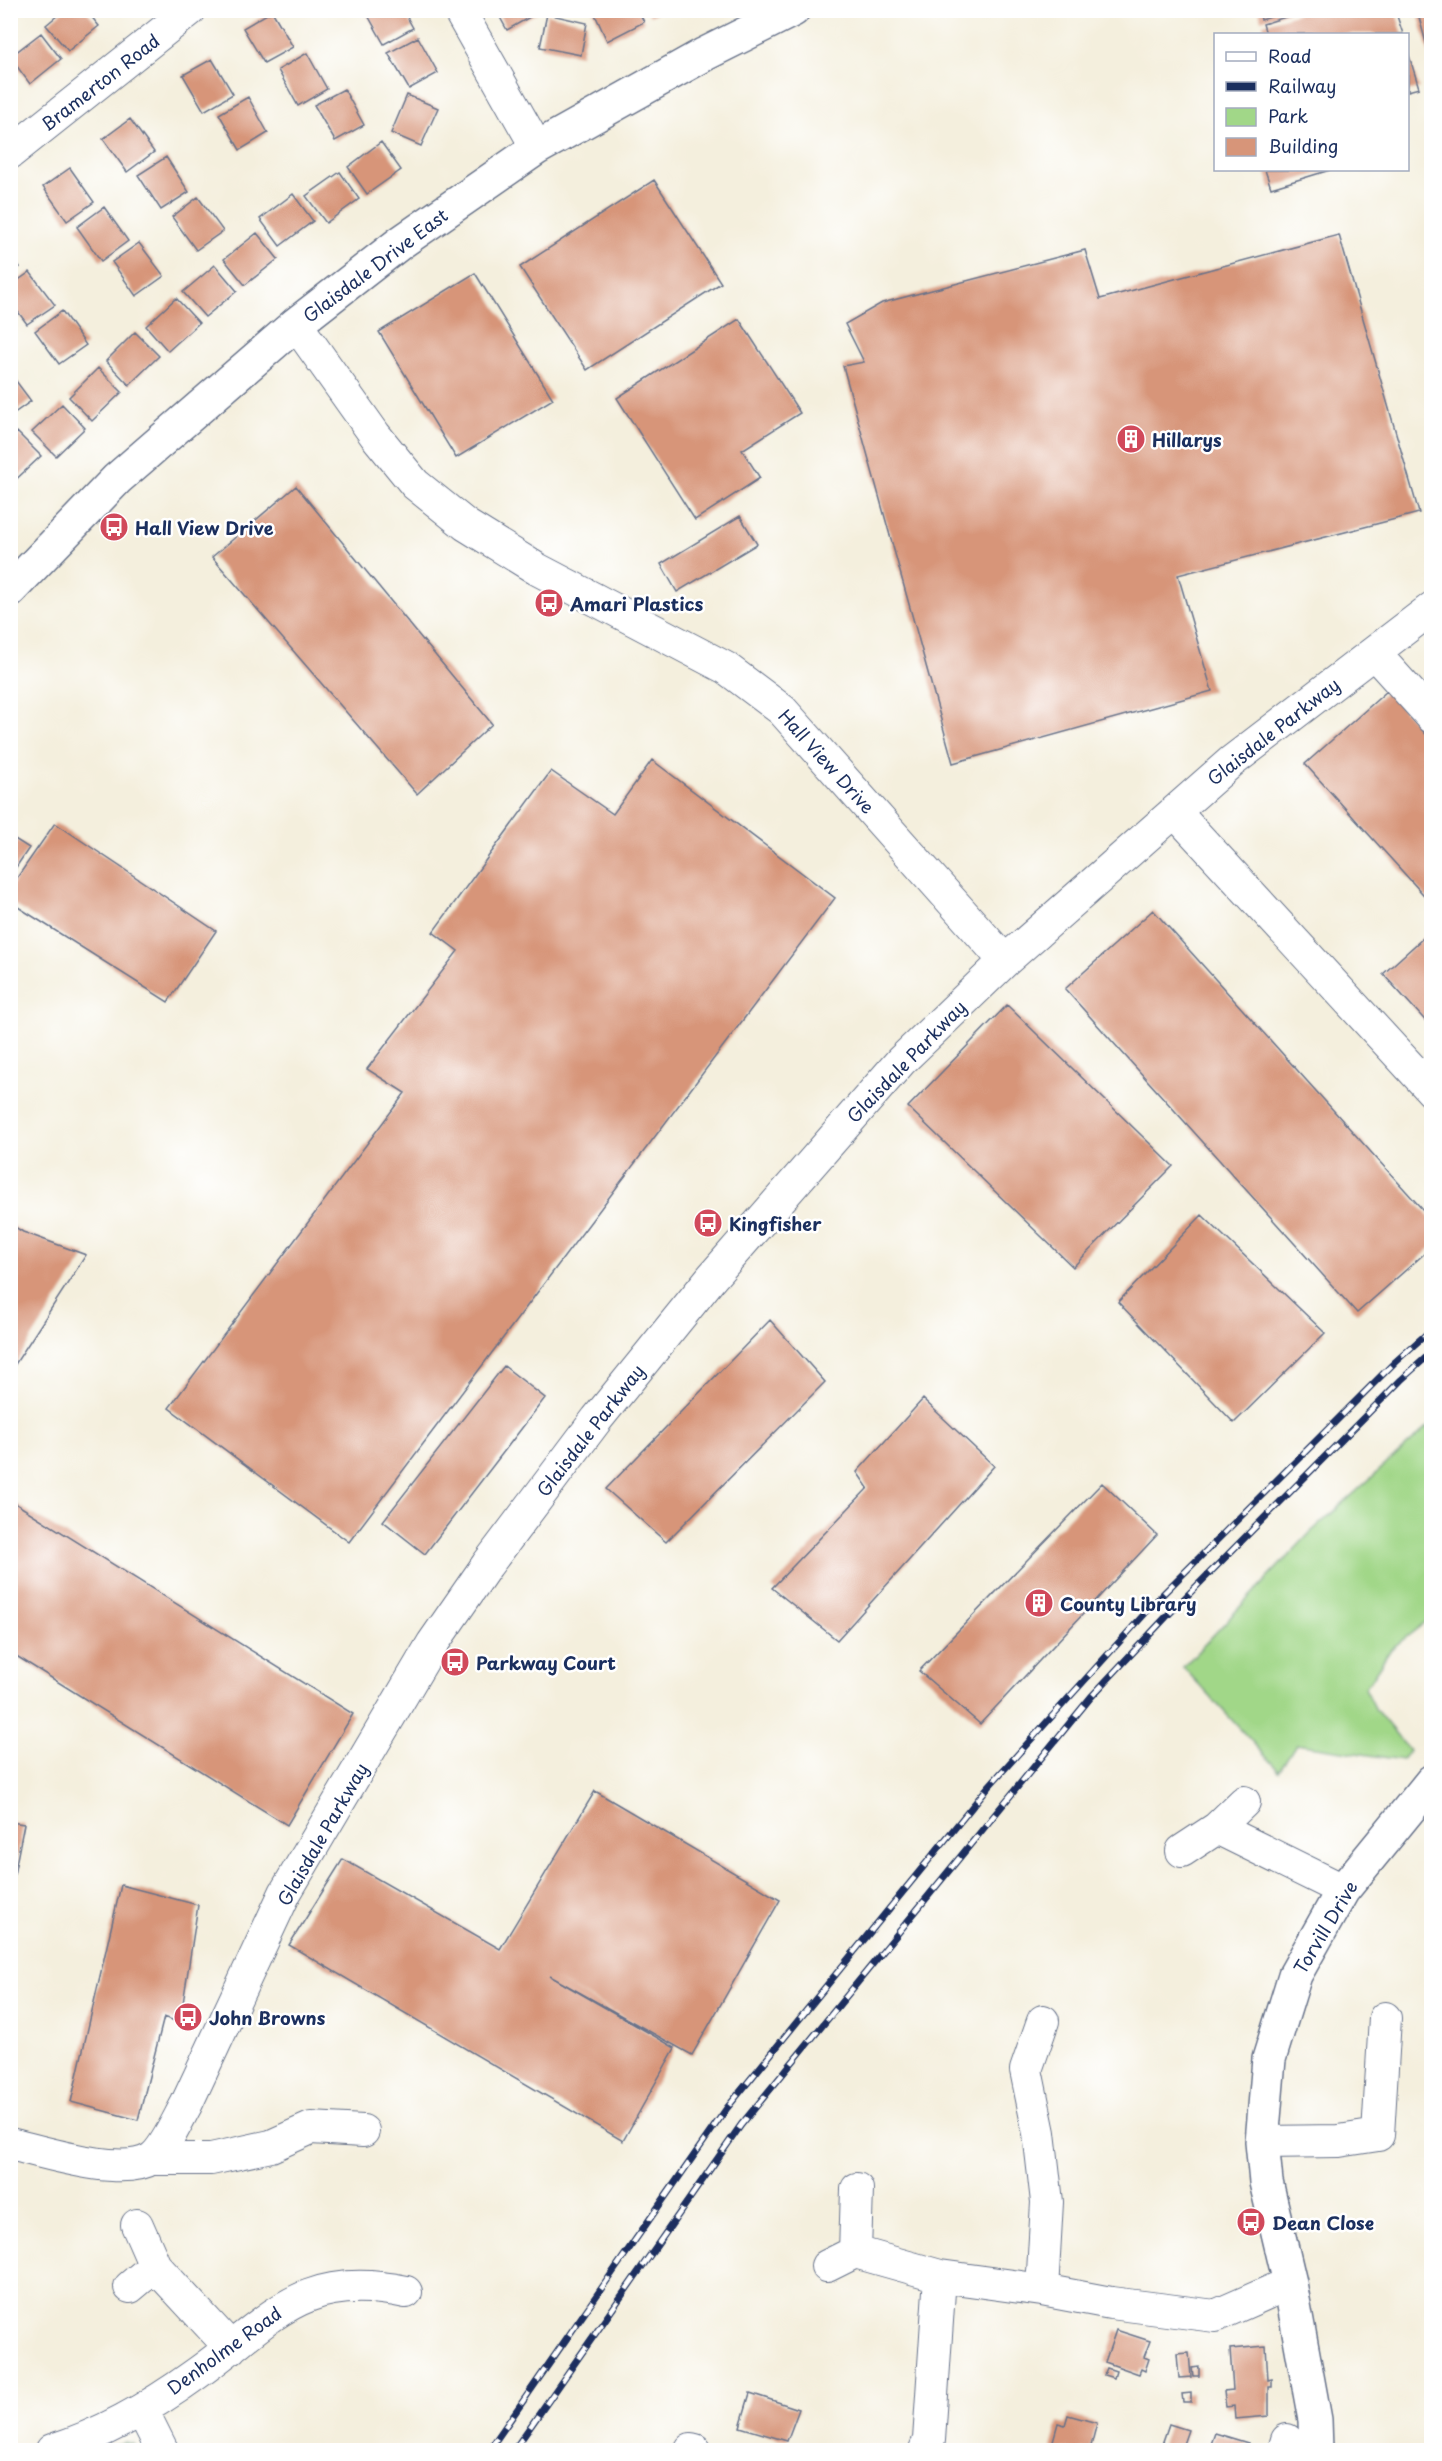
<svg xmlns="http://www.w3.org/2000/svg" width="1442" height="2461" viewBox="0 0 1442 2461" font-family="'Playpen Sans',sans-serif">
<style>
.green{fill:#a1d788;stroke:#5e8373;stroke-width:1.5}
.forest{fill:#80b874;stroke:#4e7469;stroke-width:1.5}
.building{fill:#d79579}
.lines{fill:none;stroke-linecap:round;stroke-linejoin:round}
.minor-casing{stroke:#67728a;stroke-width:34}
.tertiary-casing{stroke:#67728a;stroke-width:36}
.minor{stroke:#fff;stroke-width:32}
.tertiary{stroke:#fff;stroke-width:33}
.rail-casing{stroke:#1b2f5e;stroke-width:7}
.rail{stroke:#fff;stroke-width:4.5;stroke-dasharray:14;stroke-linecap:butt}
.labels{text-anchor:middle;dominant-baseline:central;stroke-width:5;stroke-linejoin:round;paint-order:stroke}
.street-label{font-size:18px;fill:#1b2f5e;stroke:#fff}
.poi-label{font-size:18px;font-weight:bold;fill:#1b2f5e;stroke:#fff;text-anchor:start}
</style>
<rect width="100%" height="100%" fill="#fff"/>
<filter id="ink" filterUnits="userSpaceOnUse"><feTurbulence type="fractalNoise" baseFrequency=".0167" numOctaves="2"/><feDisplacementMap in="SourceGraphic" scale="12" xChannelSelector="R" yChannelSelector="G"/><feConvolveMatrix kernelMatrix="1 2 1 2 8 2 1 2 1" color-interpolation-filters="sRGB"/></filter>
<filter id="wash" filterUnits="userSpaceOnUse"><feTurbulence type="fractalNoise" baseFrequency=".008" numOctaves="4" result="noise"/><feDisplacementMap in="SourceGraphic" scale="24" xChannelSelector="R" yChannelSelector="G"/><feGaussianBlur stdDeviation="1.35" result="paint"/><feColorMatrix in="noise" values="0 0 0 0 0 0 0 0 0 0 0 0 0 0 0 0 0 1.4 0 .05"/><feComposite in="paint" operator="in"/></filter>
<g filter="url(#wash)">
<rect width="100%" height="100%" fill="#f4efdd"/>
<path class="green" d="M1431 1424V1618L1391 1649 1365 1688 1376 1710 1409 1750 1402 1760 1296 1744 1279 1771 1183 1667 1311 1532Z"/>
<path class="forest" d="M125 2442 134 2444 138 2450H98Z"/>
<g id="blocks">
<path class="building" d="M64 10H86L99 26 68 51 46 25Z
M365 10H403L413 28 384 44Z
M496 10H535L537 13 507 30Z
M593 10H638L644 22 607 41Z
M647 10H662L650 16Z
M1259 10H1290V11L1261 20Z
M1308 10H1395L1403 34H1266L1263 24Z
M1417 10H1432V61H1431Z
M272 11 293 47 264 63 243 28Z
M547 14 587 23 581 55 540 47Z
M41 33 61 59 30 84 10 57Z
M418 37 438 73 409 89 388 53Z
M1408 52 1419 88 1408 91Z
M307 53 327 89 298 106 278 70Z
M212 59 233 94 204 111 183 75Z
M344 89 364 125 335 141 314 105Z
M407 95 438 108 421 146 391 133Z
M248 97 268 133 240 150 219 114Z
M130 119 154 152 127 172 103 139Z
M381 142 401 170 367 194 348 167Z
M166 157 189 192 161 210 138 175Z
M70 168 94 202 67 221 43 187Z
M1265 170H1330L1271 188Z
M340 172 359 199 326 223 306 196Z
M654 180 721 283 587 370 520 267Z
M293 194 313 221 280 246 260 219Z
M198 197 223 231 196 250 172 217Z
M104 207 128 241 101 261 77 227Z
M257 233 278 259 245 285 224 259Z
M1339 235 1419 513 1178 575 1212 691 953 763 843 366 864 362 845 324 882 303 1085 250 1100 299Z
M139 243 164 276 136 296 112 262Z
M10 254 20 267 10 274Z
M215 265 237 291 205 317 183 292Z
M30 272 55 305 27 324 10 301V286Z
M475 273 553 399 456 458 379 332Z
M176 298 199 323 168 351 146 326Z
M62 311 86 345 59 364 35 331Z
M739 319 800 413 742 450 760 478 695 520 617 398Z
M135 332 159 356 129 385 106 361Z
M98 368 122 392 92 421 69 397Z
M10 373 31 401 10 416Z
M62 404 85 428 56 456 32 432Z
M17 432 41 456 10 485V439Z
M296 486 492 724 417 794 212 557Z
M740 516 757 544 677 592 661 564Z
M1387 691 1432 741V904L1305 764Z
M652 760 835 898 349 1542 169 1408 405 1093 367 1069 458 951 433 932 551 771 613 814Z
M55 823 216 931 168 1002 10 902V888Z
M10 836 29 848 10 876Z
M1153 910 1432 1220V1247L1357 1313 1065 989Z
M1432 930V1028L1383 974Z
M1007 1005 1173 1166 1073 1267 908 1107Z
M1202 1215 1325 1333 1234 1423 1118 1302Z
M10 1224 23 1232 86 1255 10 1372Z
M770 1320 825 1382 666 1542 606 1489Z
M504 1366 545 1398 425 1554 383 1521Z
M923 1399 994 1466 837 1640 772 1588 868 1488 857 1472Z
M1102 1483 1157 1535 980 1724 919 1671Z
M10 1500 353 1714 287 1825 10 1652Z
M595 1791 780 1900 692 2055 550 1976 675 2048 623 2141 289 1945 343 1859 500 1949Z
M10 1822 24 1824 12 1885H10Z
M121 1885 198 1905 180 2023 164 2017 138 2120 71 2102Z
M1116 2330 1150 2341 1144 2357 1149 2359 1145 2371 1141 2369 1139 2374 1105 2362Z
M1266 2346 1268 2380 1272 2379V2387H1269V2416L1235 2419 1234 2406 1226 2407 1224 2391 1233 2390 1230 2349Z
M1189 2353 1191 2377 1179 2378 1177 2354Z
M1199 2367V2376H1193L1192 2368Z
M1107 2368 1116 2371 1114 2378 1104 2375Z
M750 2393 799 2409 787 2441 740 2427Z
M1191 2393V2402H1183L1182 2394Z
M1068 2415 1097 2423 1090 2450 1083 2449 1082 2450H1060L1051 2448 1058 2423 1065 2425Z
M1169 2424 1188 2430 1181 2450H1160Z
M1215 2433 1248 2443 1245 2450H1209Z"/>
</g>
</g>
<g filter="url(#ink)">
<use href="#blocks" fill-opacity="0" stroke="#67728a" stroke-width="1.5"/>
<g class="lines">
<g class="minor-casing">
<path id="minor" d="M459 10 537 148
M10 153 190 10
M296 324 375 435 415 484 466 525 537 569 726 668 782 710 1005 961
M1374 653 1432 717
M1175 812 1432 1091
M1217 1828 1244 1802
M1182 1851 1217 1828 1343 1890
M1262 2142 1339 2141 1378 2135 1385 2018
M10 2144C44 2152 122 2177 151 2159 164 2151 178 2119 186 2105L285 1893 433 1643 487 1565 597 1419 712 1277 901 1061 1005 961 1231 762 1432 608
M152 2159H211L271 2146 311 2128 363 2131
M137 2225 155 2266 231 2348
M855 2252 857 2189
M827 2266 855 2252 940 2276
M130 2287 155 2266
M1042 2290 1047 2202 1039 2133 1026 2070 1043 2021
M142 2410 162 2450
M691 2449 695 2450
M52 2450C104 2434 152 2406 196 2374 273 2319 301 2270 406 2292
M925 2450 929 2440 940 2276 1042 2290 1111 2303 1215 2316 1290 2283
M1284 2450 1287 2440"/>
</g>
<g class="tertiary-casing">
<path id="tertiary" d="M10 590 117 479 296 324 400 243 537 148 705 54 793 10
M1316 2450 1315 2420 1311 2398 1290 2283 1266 2182 1262 2142 1269 2059 1295 1975 1343 1890 1432 1781"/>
</g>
<use href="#minor" class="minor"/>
<use href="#tertiary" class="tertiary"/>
<g class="rail-casing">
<path id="rail" d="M489 2450 727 2108 989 1786 1159 1598 1395 1362 1432 1329
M514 2450 741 2125 1091 1697 1166 1617 1401 1380 1432 1352"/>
</g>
<use href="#rail" class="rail"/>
</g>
</g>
<defs>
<g id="building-disc" transform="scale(1.5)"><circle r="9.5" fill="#d1495b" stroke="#fff"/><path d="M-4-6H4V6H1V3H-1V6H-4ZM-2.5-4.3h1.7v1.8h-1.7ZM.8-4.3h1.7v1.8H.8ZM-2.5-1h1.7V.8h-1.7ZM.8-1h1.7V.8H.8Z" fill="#fff"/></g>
<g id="bus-disc" transform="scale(1.5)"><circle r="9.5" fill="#d1495b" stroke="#fff"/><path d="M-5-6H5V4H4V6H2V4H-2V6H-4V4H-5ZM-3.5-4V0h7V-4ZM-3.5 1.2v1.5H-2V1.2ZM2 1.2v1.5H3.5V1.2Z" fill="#fff"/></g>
</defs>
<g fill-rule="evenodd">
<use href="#building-disc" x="1131" y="439"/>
<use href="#bus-disc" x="114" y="527"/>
<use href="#bus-disc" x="549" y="603"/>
<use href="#bus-disc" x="708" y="1223"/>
<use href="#building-disc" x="1039" y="1603"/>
<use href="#bus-disc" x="455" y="1662"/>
<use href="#bus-disc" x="188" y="2017"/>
<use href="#bus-disc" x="1251" y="2222"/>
</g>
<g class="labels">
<g class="street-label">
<text transform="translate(100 82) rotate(-38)">Bramerton Road</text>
<text transform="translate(375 265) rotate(-37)">Glaisdale Drive East</text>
<text transform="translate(1273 731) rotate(-38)">Glaisdale Parkway</text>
<text transform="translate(827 761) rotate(48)">Hall View Drive</text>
<text transform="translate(906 1061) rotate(-46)">Glaisdale Parkway</text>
<text transform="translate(590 1430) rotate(-52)">Glaisdale Parkway</text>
<text transform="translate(322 1834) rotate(-60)">Glaisdale Parkway</text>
<text transform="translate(1325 1927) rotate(-59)">Torvill Drive</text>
<text transform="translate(224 2350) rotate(-36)">Denholme Road</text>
</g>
<g class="poi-label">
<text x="1152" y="439">Hillarys</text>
<text x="135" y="527">Hall View Drive</text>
<text x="570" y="603">Amari Plastics</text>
<text x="729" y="1223">Kingfisher</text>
<text x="1060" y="1603">County Library</text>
<text x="476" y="1662">Parkway Court</text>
<text x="209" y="2017">John Browns</text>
<text x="1272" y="2222">Dean Close</text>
</g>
</g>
<rect width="1442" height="2461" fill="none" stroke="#fff" stroke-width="36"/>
<rect x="1214" y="33" width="195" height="138" fill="#ffffff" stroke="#a4acbf" stroke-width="1.5"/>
<rect x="1226" y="52" width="30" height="9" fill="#ffffff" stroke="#a4acbf" stroke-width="1.5"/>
<text x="1268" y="63" font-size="18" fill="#1b2f5e">Road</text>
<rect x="1226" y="82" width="30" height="9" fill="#1b2f5e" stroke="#a4acbf" stroke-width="1.5"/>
<text x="1268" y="93" font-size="18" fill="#1b2f5e">Railway</text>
<rect x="1226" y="108" width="30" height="18" fill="#a1d788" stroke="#a4acbf" stroke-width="1.5"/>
<text x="1268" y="123" font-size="18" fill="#1b2f5e">Park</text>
<rect x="1226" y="138" width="30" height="18" fill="#d79579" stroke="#a4acbf" stroke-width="1.5"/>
<text x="1268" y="153" font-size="18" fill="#1b2f5e">Building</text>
</svg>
